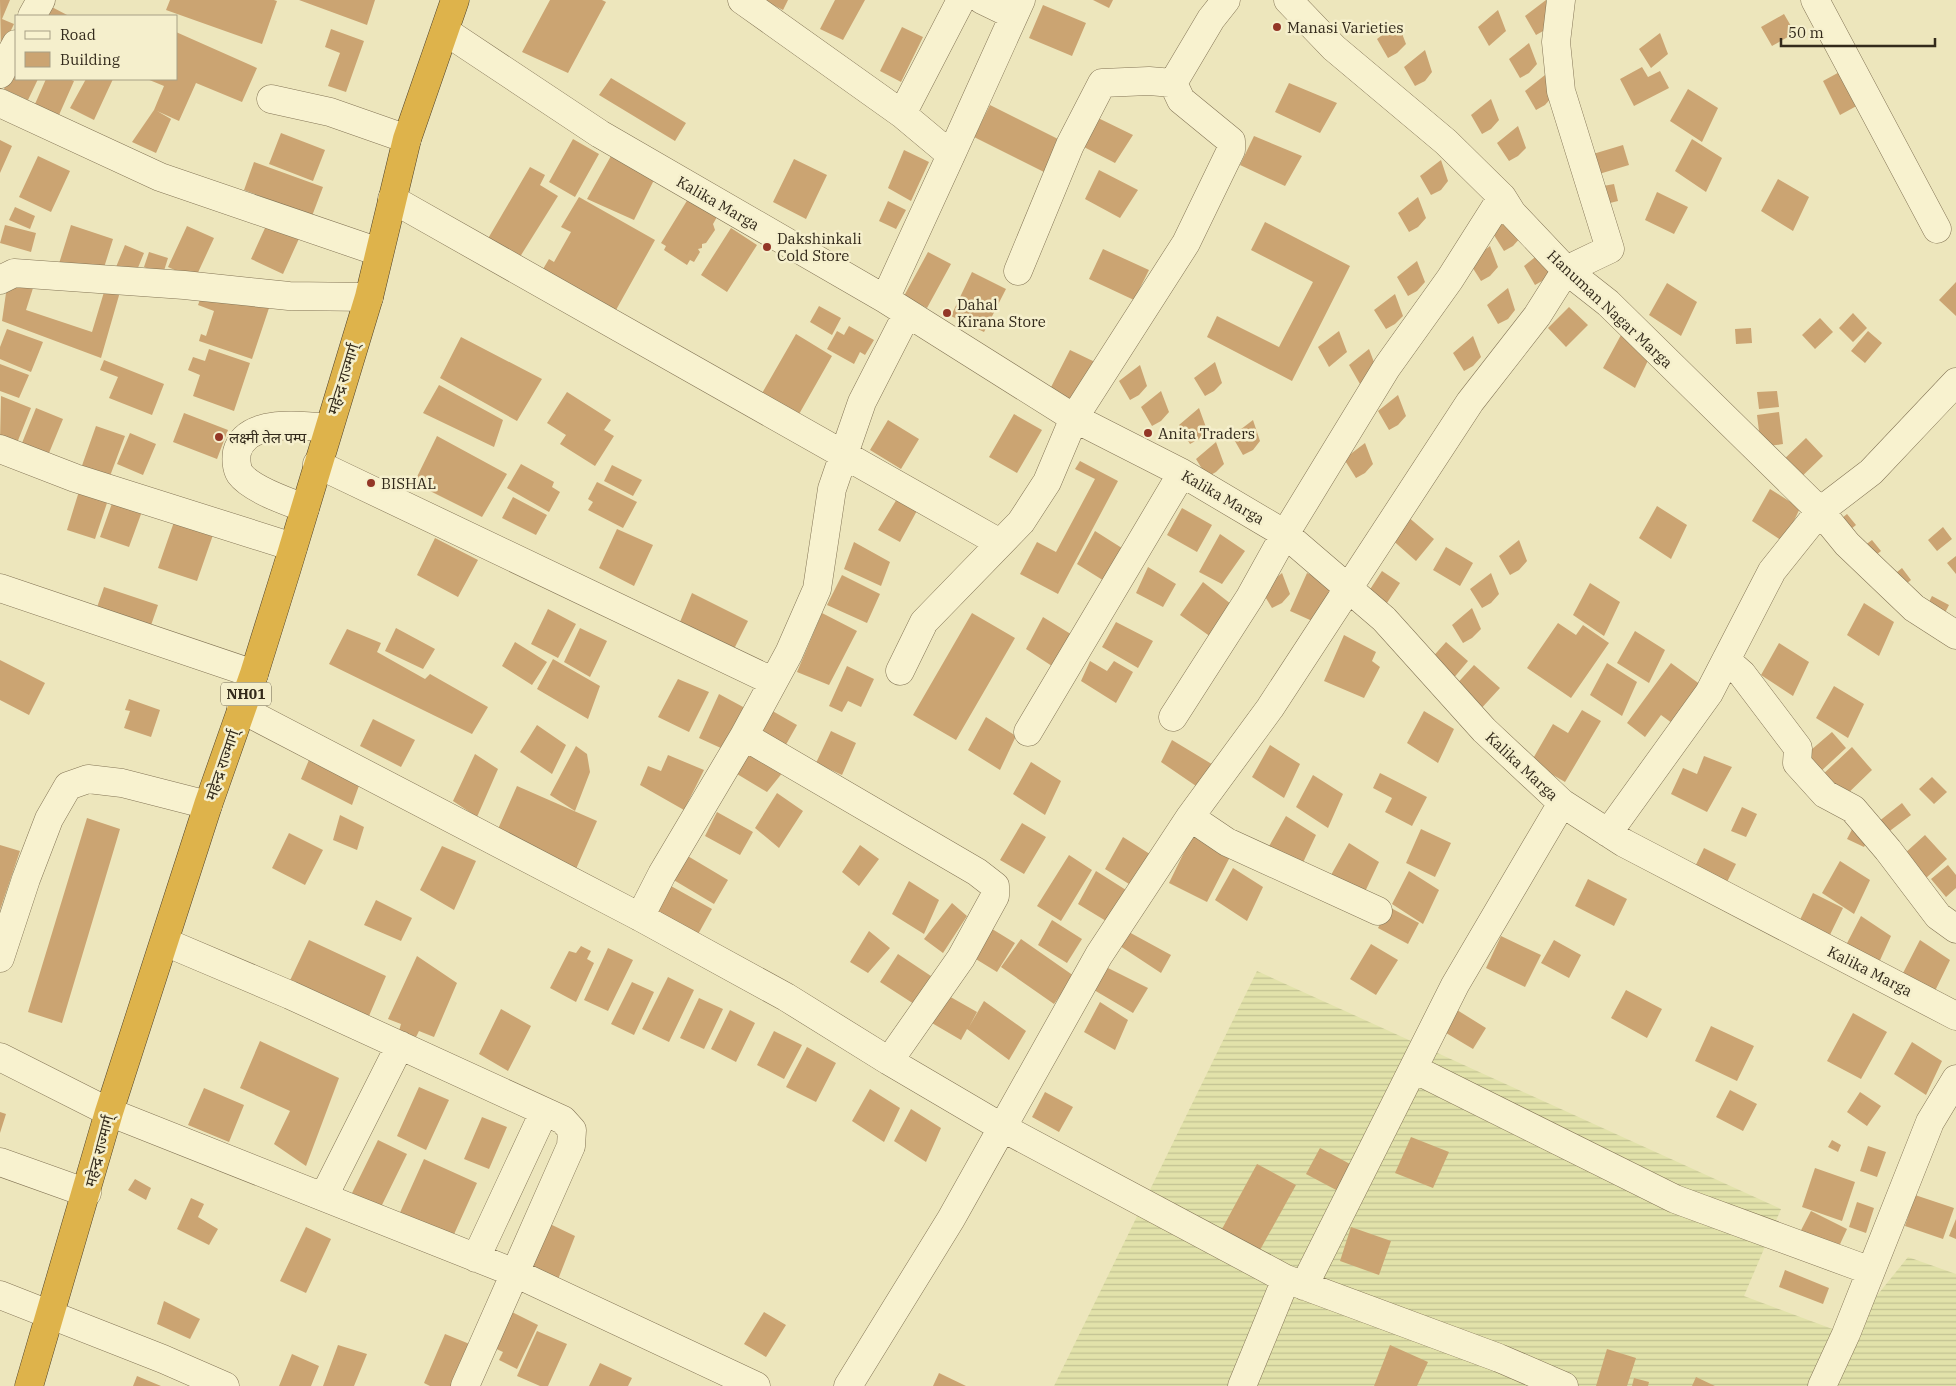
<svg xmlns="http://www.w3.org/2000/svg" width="1956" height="1386" viewBox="0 0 1956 1386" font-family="'IBM Plex Serif','Noto Sans Devanagari',serif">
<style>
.farmland{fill:url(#farmland-rules)}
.building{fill:#cba472}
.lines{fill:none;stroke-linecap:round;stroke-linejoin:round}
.minor-casing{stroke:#847556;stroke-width:29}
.highway-casing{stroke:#51432b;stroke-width:29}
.minor{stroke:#f8f2cf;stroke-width:28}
.highway{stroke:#deb34b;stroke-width:28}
.poi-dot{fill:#933626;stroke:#f5efcc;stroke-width:2}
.labels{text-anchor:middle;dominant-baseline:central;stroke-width:5;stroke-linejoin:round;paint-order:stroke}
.shield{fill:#f5efcc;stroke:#6d6550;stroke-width:1}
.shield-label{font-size:14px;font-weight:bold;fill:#332a1b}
.poi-label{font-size:15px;fill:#332a1b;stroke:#f5efcc;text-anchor:start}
.street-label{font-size:15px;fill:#332a1b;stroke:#f5efcc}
</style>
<defs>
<pattern id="farmland-rules" width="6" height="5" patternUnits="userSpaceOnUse" patternTransform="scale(1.25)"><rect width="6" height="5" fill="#e2e2aa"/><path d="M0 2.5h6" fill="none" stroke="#c2c292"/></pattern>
</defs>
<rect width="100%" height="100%" fill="#ede6bc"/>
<path class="farmland" d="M1257 971 1781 1209 1744 1296 1846 1334 1908 1257 1956 1274V1386H1054Z"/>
<path class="building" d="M0 0H10L2 19 14 24 1 51Z
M170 0H274L277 1 262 44 166 10Z
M299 0H375L367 25Z
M550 0H602L606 2 568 73 522 52Z
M763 0H788L783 10Z
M835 0H865L843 40 820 29Z
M1093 0H1113L1109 8Z
M1546 0 1554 21 1545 30 1536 35 1525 16Z
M48 5 69 16H41Z
M1043 5 1086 23 1072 56 1029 38Z
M1498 10 1506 31 1489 46 1478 27Z
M1784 14 1795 33 1772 46 1761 27Z
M1398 23 1406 44 1397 53 1388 58 1377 39Z
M902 27 923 37 901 82 880 71Z
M331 29 364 41 346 92 328 86 340 53 325 47Z
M176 32 257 68 242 102 196 83 179 121 157 111 171 119 156 153 132 142 154 110 164 86 147 79H176Z
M1660 33 1668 54 1651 68 1639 49Z
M1529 43 1537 64 1529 73 1520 78 1509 59Z
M1425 50 1432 72 1425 81 1415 86 1404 67Z
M16 63V79H38L28 100 4 89Z
M1642 67 1648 77 1660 71 1669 88 1634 106 1620 79Z
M1845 69 1862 103 1840 115 1823 81Z
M1545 75 1553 96 1545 105 1536 110 1525 91Z
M611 78 686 123 675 141 599 95Z
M46 79H69L74 81 59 115 35 104Z
M86 79H113L94 120 70 108Z
M1289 83 1337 103 1320 133 1275 112Z
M1688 89 1718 108 1702 142 1670 121Z
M1491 99 1499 120 1491 129 1482 134 1471 115Z
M990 105 1060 140 1044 172 974 137Z
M1094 116 1133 135 1115 163 1080 145Z
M1518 126 1526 148 1518 156 1509 161 1497 143Z
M281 133 325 150 313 181 269 164Z
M1254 136 1302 156 1285 186 1240 165Z
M573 139 599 154 575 197 549 182Z
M1692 139 1722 158 1706 192 1675 171Z
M0 140 12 146 0 173Z
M1623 145 1629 165 1599 174 1593 154Z
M616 147 655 178 634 220 587 199Z
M904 150 929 162 911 201 888 188Z
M38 156 70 171 51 212 19 197Z
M794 159 827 175 806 219 773 202Z
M1441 160 1448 181 1441 190 1431 195 1420 176Z
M254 162 323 187 312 216 244 190Z
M530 167 545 175 540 185 558 196 518 260 486 242Z
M1099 170 1138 190 1120 218 1085 199Z
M1778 179 1809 197 1793 231 1761 211Z
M1614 184 1618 201 1602 205 1598 187Z
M1657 192 1688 207 1674 234 1645 220Z
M579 197 655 240 616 310 543 269 549 259 554 262 571 232 561 227Z
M1418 197 1426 218 1418 227 1409 232 1398 213Z
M688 199 717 217 713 224 715 230 706 243 702 244V248L698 249 700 252 694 262 690 260 687 265 664 250 666 246 661 243Z
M888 201 906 210 896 229 879 221Z
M15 207 35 216 30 229 9 220Z
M1513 216 1521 237 1513 246 1504 251 1492 232Z
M270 217 302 232 283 274 251 259Z
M1265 222 1350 266 1292 381 1207 337 1217 316 1279 347 1313 282 1251 250Z
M5 225 36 233 31 252 0 243Z
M71 225 113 239 101 277 57 270Z
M187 226 214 238 195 279 168 267Z
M731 228 757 245 727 292 701 275Z
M125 245 144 253 133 280 114 272Z
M1490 246 1498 267 1490 276 1481 281 1469 262Z
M1103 249 1149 270 1134 300 1089 279Z
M1544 250 1552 271 1544 280 1535 285 1524 266Z
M149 252 168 258 163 274 144 267Z
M928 252 951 264 927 308 904 296Z
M1417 261 1425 282 1417 291 1408 296 1397 277Z
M972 272 1006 289 984 332 951 316Z
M8 279 34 285 26 310 92 332 107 282 122 285 101 358 2 321Z
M1956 282V316L1939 300Z
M1667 283 1697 302 1681 336 1649 315Z
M1508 288 1515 310 1508 319 1498 324 1487 305Z
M202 294H227L269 308 252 359 199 341 201 334 206 336 214 311 198 305Z
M1395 294 1403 316 1395 324 1386 329 1374 310Z
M819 306 841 318 832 335 810 322Z
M1569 307 1588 325 1566 347 1548 328Z
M1853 313 1867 328 1853 342 1839 328Z
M1820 318 1833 332 1815 349 1802 335Z
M849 326 874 340 865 355 860 352 854 364 827 349 837 331 844 335Z
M1751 328 1752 343 1736 344 1735 329Z
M7 329 43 342 31 372 0 359V347Z
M1339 331 1347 352 1329 367 1318 347Z
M1868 331 1882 343 1865 363 1851 351Z
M796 334 832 356 798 416 761 395Z
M1621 335 1651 354 1635 388 1603 368Z
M1473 336 1481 357 1473 366 1464 371 1453 353Z
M461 337 542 379 517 421 440 378Z
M209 349 250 363 234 411 193 396 200 375 188 370 193 357 205 361Z
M1369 349 1377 370 1369 379 1360 384 1349 365Z
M1070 350 1095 362 1073 406 1048 393Z
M104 360 164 384 152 415 109 398 118 377 100 370Z
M1215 362 1222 383 1214 391 1205 396 1194 378Z
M0 364 29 375 19 398 0 391Z
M1140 365 1147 386 1139 395 1130 400 1119 381Z
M439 385 503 420 494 447 423 413Z
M1161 391 1169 412 1161 421 1152 426 1141 407Z
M1777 391 1779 407 1759 409 1757 392Z
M567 392 611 420 604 430 614 436 595 466 560 444 566 435 547 423Z
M1398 395 1406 416 1398 425 1389 430 1378 411Z
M1 396 31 408 15 448 0 442Z
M36 408 63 419 49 453 22 443Z
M1199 408 1207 430 1199 439 1190 444 1179 425Z
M1779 412 1783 444 1761 447 1757 415Z
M184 413 228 430 217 459 173 442Z
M1014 414 1042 430 1017 473 989 457Z
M888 420 919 439 901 469 870 450Z
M1253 420 1260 441 1253 450 1243 455 1232 436Z
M96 426 125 436 107 484 79 474Z
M130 433 156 444 143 475 117 464Z
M437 436 507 474 482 517 414 483Z
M1806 438 1823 456 1794 484 1777 466Z
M1216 442 1224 464 1216 472 1207 477 1196 459Z
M1365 443 1373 464 1365 473 1356 478 1344 459Z
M1080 461 1118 481 1058 594 1020 574 1037 542 1056 552 1095 479 1075 469Z
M521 464 554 482 552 487 560 492 549 512 507 488Z
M612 465 642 480 633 496 604 481Z
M597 482 637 502 623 528 588 510 593 502 588 499Z
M80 488 109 497 95 539 67 530Z
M1770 489 1800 508 1784 542 1752 521Z
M900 494 919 507 900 542 878 530Z
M115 495 144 506 129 547 100 537Z
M513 497 547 515 536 535 502 518Z
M1657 506 1687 525 1671 559 1639 538Z
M1182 508 1212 525 1197 552 1167 535Z
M1847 514 1856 525 1841 537 1832 526Z
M1407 516 1434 539 1416 561 1389 537Z
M175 519 214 532 197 581 158 568Z
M1943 527 1952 539 1937 551 1928 540Z
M617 529 653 545 634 586 599 568Z
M1095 531 1125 550 1109 584 1077 564Z
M1220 534 1245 551 1222 584 1199 572Z
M435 538 478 560 458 597 417 575Z
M1519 540 1527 561 1519 570 1510 575 1499 556Z
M1872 540 1881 551 1866 563 1857 551Z
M854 542 890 562 881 586 844 569Z
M1446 547 1473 563 1460 586 1433 570Z
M1956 556V574L1947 563Z
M1148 567 1176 584 1163 607 1136 593Z
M1902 568 1911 580 1896 592 1887 580Z
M1382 571 1400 583 1385 606 1367 594Z
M1282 573 1290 594 1282 603 1272 608 1261 590Z
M1307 573 1337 586 1319 624 1290 611Z
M1491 573 1499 594 1491 603 1482 608 1470 589Z
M842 575 880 594 867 623 827 605Z
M1203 582 1231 604 1211 637 1180 615Z
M1590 583 1620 602 1604 636 1573 615Z
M104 587 158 605 148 634 94 616Z
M692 593 748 621 728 661 675 634Z
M1932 596 1949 605 1935 632 1918 623Z
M1864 603 1894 622 1879 656 1847 635Z
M1472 608 1481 629 1472 638 1463 643 1452 625Z
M548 609 576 624 558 658 531 644Z
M822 613 857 631 829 685 797 672Z
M972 613 1015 638 956 740 913 715Z
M1043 617 1074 636 1058 670 1026 649Z
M1116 622 1153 641 1138 668 1102 647Z
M1558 623 1576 635 1583 625 1609 643 1571 698 1527 668Z
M396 628 435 649 423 669 385 651Z
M580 628 607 641 590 677 564 662Z
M347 629 381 643 377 652 425 679 430 674 488 707 472 734 329 664Z
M1635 631 1665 650 1649 683 1617 663Z
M1344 635 1376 652 1372 661 1380 667 1364 698 1324 681Z
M515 642 547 662 532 685 502 666Z
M1446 642 1468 661 1452 680 1429 661Z
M1779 643 1809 662 1793 696 1761 675Z
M553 659 600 686 588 719 537 689Z
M0 660 45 683 29 715 0 700Z
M1090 661 1107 671 1114 661 1133 672 1116 703 1081 681Z
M1607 663 1637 682 1622 716 1590 695Z
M1671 663 1701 685 1672 723 1661 715 1645 737 1627 723Z
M1474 665 1500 688 1478 712 1452 689Z
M847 666 874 679 861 707 848 701 842 712 829 706Z
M678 679 709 692 689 732 658 717Z
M1834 686 1864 704 1848 738 1816 718Z
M719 694 745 708 723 749 699 738Z
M129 699 160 710 151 737 124 728 130 711 125 710Z
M769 709 797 725 783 750 755 734Z
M1582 710 1601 721 1565 782 1531 762 1553 724 1568 733Z
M1424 711 1454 729 1438 763 1407 743Z
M986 717 1016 736 1000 770 968 750Z
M373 719 415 740 401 767 360 746Z
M537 725 566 745 552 774 520 752Z
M831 731 856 743 842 775 816 763Z
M1832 732 1846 748 1819 773 1804 756Z
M1172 740 1215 766 1199 788 1161 762Z
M1270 745 1300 764 1284 798 1252 777Z
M576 746 587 754 590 772 575 811 550 795Z
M1852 747 1872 770 1841 800 1820 777Z
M749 750 783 772 767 792 737 774Z
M475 754 498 769 477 817 453 801Z
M311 755 361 780 352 805 301 779Z
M668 755 704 770 684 810 640 785 648 766 661 771Z
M1704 756 1732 767 1707 812 1671 794 1683 768 1697 774Z
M1031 762 1061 781 1045 815 1013 794Z
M1380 773 1427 797 1412 826 1385 812 1392 798 1373 788Z
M1313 775 1343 794 1328 828 1296 807Z
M1932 777 1947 792 1934 804 1919 789Z
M517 786 597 821 576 869 498 829Z
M777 793 803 811 779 848 755 828Z
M1902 803 1911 815 1887 833 1878 822Z
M1742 807 1757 814 1746 837 1731 831Z
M717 812 753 832 740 855 705 836Z
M1861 812 1878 820 1864 847 1847 839Z
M340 815 364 827 357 850 333 840Z
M1286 816 1316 835 1300 869 1268 848Z
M87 818 120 829 62 1023 28 1012Z
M1022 823 1046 837 1024 874 1000 860Z
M1421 829 1451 843 1435 877 1406 863Z
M289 833 323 850 305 885 272 868Z
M1925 835 1947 859 1926 878 1904 854Z
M1192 836 1231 855 1207 902 1169 883Z
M1123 837 1153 856 1137 889 1105 869Z
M1349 843 1379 862 1363 896 1331 875Z
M0 845 20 851 0 910Z
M860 845 879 859 859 886 842 872Z
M442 846 476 861 454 910 420 890Z
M1704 848 1736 864 1723 890 1691 875Z
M686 855 728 880 714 904 672 879Z
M1069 855 1092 870 1061 921 1037 906Z
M1840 861 1870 880 1854 914 1822 893Z
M1948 865 1956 875V888L1946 897 1931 879Z
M1233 868 1263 887 1247 921 1215 900Z
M1096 871 1126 890 1111 924 1078 904Z
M1409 871 1439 890 1423 924 1392 904Z
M1588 879 1627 899 1614 926 1575 906Z
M909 881 939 900 924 934 892 914Z
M671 886 712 909 696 938 654 915Z
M1813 893 1843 908 1826 943 1796 928Z
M376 900 412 918 401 941 364 925Z
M952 903 967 916 943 953 924 939Z
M1389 907 1419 923 1408 944 1378 928Z
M1861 916 1891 936 1876 969 1844 949Z
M1052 920 1082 939 1067 963 1038 945Z
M984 924 1015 943 997 972 966 953Z
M869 931 890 948 868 973 850 962Z
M1127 931 1171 955 1161 973 1120 946Z
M1501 936 1541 955 1525 987 1486 968Z
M1021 939 1074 976 1054 1004 1001 967Z
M309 940 386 976 366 1023 287 987Z
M1554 940 1581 955 1569 978 1541 963Z
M1920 940 1950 960 1934 993 1903 973Z
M1371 944 1398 960 1376 995 1350 979Z
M581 946 591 951 587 959 594 963 576 1002 550 988 569 951 576 953Z
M608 948 633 960 608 1011 584 1000Z
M898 954 931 976 914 1004 880 982Z
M417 956 457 983 434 1037 419 1031 416 1037 399 1031 401 1024 388 1019Z
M1104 966 1148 988 1133 1013 1094 990Z
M668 977 694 990 669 1042 642 1029Z
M632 982 654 992 634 1035 611 1024Z
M1626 990 1662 1009 1647 1038 1611 1018Z
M940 991 977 1012 969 1027 984 1001 1026 1031 1009 1060 967 1029 961 1040 925 1019Z
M699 998 723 1009 704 1049 680 1038Z
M1100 1002 1128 1020 1115 1050 1084 1032Z
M1449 1005 1486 1028 1473 1049 1436 1027Z
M501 1009 531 1026 508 1071 479 1054Z
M730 1010 755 1023 736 1062 711 1049Z
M1853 1013 1887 1032 1861 1079 1827 1061Z
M1711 1026 1754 1046 1737 1081 1695 1061Z
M774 1031 802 1045 784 1079 757 1065Z
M260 1041 339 1078 306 1166 274 1144 290 1111 240 1088Z
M1912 1042 1942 1061 1926 1095 1894 1074Z
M807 1047 836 1063 816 1102 786 1087Z
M419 1087 449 1100 426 1150 397 1136Z
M204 1088 244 1105 229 1142 188 1125Z
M870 1089 900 1108 884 1142 852 1121Z
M1730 1090 1757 1104 1743 1131 1716 1117Z
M1045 1092 1073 1107 1059 1132 1032 1117Z
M1860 1092 1881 1106 1867 1126 1847 1112Z
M911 1109 941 1128 926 1162 894 1141Z
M0 1112 6 1114 0 1133Z
M482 1117 507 1127 489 1169 464 1159Z
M1411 1137 1449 1152 1433 1188 1395 1173Z
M378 1140 407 1154 381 1207 352 1193Z
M1832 1140 1841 1145 1838 1152 1828 1147Z
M1868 1146 1886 1152 1877 1177 1860 1171Z
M1320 1148 1350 1164 1338 1191 1306 1174Z
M424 1159 477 1183 451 1241 398 1217Z
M1257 1164 1296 1185 1260 1250 1222 1229Z
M1815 1168 1855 1182 1842 1221 1802 1207Z
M135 1179 151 1188 146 1200 128 1190Z
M1915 1195 1954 1208 1943 1239 1905 1226Z
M191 1198 204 1204 198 1217 218 1229 209 1245 177 1229Z
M1857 1202 1874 1208 1866 1233 1849 1227Z
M1811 1211 1847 1229 1835 1255 1798 1236Z
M1956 1219V1239L1949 1236Z
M550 1224 575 1236 557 1282 531 1271Z
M306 1227 331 1239 306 1293 280 1281Z
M1351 1227 1391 1241 1379 1275 1340 1261Z
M1785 1270 1829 1288 1823 1304 1779 1287Z
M164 1301 200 1319 190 1339 157 1324Z
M508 1310 538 1325 517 1369 499 1360 503 1352 490 1346Z
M764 1312 786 1325 766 1357 744 1344Z
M537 1331 567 1344 548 1386H540L517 1376Z
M445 1334 472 1345 455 1386H430L424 1383Z
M338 1345 367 1354 354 1386H323Z
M1390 1345 1428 1362 1417 1386H1374Z
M1607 1349 1636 1358 1627 1386H1596Z
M292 1354 319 1366 311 1386H279Z
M600 1363 632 1378 628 1386H589Z
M939 1373 966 1386H933Z
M137 1376 161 1386H133Z
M1696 1377 1715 1386H1692Z
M1634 1378 1649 1382 1648 1386H1632Z"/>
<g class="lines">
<g class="minor-casing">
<path id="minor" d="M742 0 902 114
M982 0 1013 15
M1288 0 1334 48 1446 142 1502 197 1512 213 1566 270 1608 303 1820 511 1847 544 1914 608 1956 635
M1815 0 1937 229
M32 16 41 0
M445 31 600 134 885 299 1074 418 1182 473 1285 534 1384 619 1484 730 1562 803 1624 843 1956 1016
M0 74 16 44
M271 99 330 112 407 139
M0 103 160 177 379 252
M951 155 1021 0
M392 199 1000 543
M1018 271 1070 145 1102 83 1149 81 1173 83 1211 19 1226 0
M0 280 14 273 184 285 289 296 369 297
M885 299 951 155 902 114 961 0
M0 449 75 478 293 547
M317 464 772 681
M305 508C288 502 251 489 240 474 236 468 236 458 237 452 246 418 303 425 328 428
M0 588 254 674
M1726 660 1742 674 1798 748 1797 763 1825 794 1853 809 1888 850 1938 916 1956 929
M900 671 924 622 1021 522 1047 482 1074 418 1186 243 1231 150V141L1181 100 1173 83
M241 709 640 917 786 997 889 1061 1003 1128 1286 1279 1499 1358 1564 1386
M1173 717 1250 597 1285 534 1387 367 1450 279 1502 197
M1028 732 1182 473
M744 736 977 872 995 886V896L961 958 889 1061
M1190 817 1227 842 1378 911
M1608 833 1709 693 1772 571 1820 511 1871 472 1956 382
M640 917 662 874 744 736 789 653 817 589 832 489 844 454 862 402 907 314
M165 942 290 995 563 1120 572 1130 571 1146 465 1386
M0 958 26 879 49 819 68 786 88 779 122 783 208 805
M0 1057 109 1112 515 1273 756 1386
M1414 1069 1675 1199 1871 1271
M0 1162 87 1193
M324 1196 400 1045
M476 1258 544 1112
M1304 1286 1455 985 1562 803
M0 1295 163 1359 225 1386
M848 1386 951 1219 1099 955 1190 817 1270 708 1470 402 1537 316 1566 270 1610 249 1561 91 1556 42 1561 0
M1242 1386 1286 1279
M1822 1386 1846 1334 1930 1122 1956 1079"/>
</g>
<g class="highway-casing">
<path id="highway" d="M29 1386 109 1112 208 805 254 674 287 568 369 297 407 139 455 0"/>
</g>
<use href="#minor" class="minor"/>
<use href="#highway" class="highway"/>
</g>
<g class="poi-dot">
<circle cx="1277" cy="27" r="5"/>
<circle cx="767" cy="247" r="5"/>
<circle cx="947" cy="313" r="5"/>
<circle cx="1148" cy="433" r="5"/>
<circle cx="219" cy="437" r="5"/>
<circle cx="371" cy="483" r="5"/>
</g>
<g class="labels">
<rect class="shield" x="221" y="682.5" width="50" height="23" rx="4"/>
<g class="shield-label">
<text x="246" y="694">NH01</text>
</g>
<g class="poi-label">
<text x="1287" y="27">Manasi Varieties</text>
<text x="777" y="238">Dakshinkali<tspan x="777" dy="17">Cold Store</tspan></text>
<text x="957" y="304">Dahal<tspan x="957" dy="17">Kirana Store</tspan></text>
<text x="1158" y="433">Anita Traders</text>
<text x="229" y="437">लक्ष्मी तेल पम्प</text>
<text x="381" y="483">BISHAL</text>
</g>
<g class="street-label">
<text transform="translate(718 203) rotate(30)">Kalika Marga</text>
<text transform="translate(1610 309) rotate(43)">Hanuman Nagar Marga</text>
<text transform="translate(343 379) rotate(-73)">महेन्द्र राज्मार्ग्</text>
<text transform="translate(1223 497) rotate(30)">Kalika Marga</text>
<text transform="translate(222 765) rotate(-71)">महेन्द्र राज्मार्ग्</text>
<text transform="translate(1522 766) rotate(43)">Kalika Marga</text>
<text transform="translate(1870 971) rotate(27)">Kalika Marga</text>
<text transform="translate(99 1151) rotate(-75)">महेन्द्र राज्मार्ग्</text>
</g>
</g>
<rect x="15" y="15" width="162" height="65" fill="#f5efcc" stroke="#a7a085"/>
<rect x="25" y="31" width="25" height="8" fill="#f8f2cf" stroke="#a7a085"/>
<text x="60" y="40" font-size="15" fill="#332a1b">Road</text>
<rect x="25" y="52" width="25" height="15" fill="#cba472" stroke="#a7a085"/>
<text x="60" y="65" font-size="15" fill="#332a1b">Building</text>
<path d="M1781 38v8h154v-8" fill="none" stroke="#332a1b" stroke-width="2.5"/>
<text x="1788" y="38" font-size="15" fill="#332a1b" stroke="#f5efcc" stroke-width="4" paint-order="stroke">50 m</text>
</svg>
